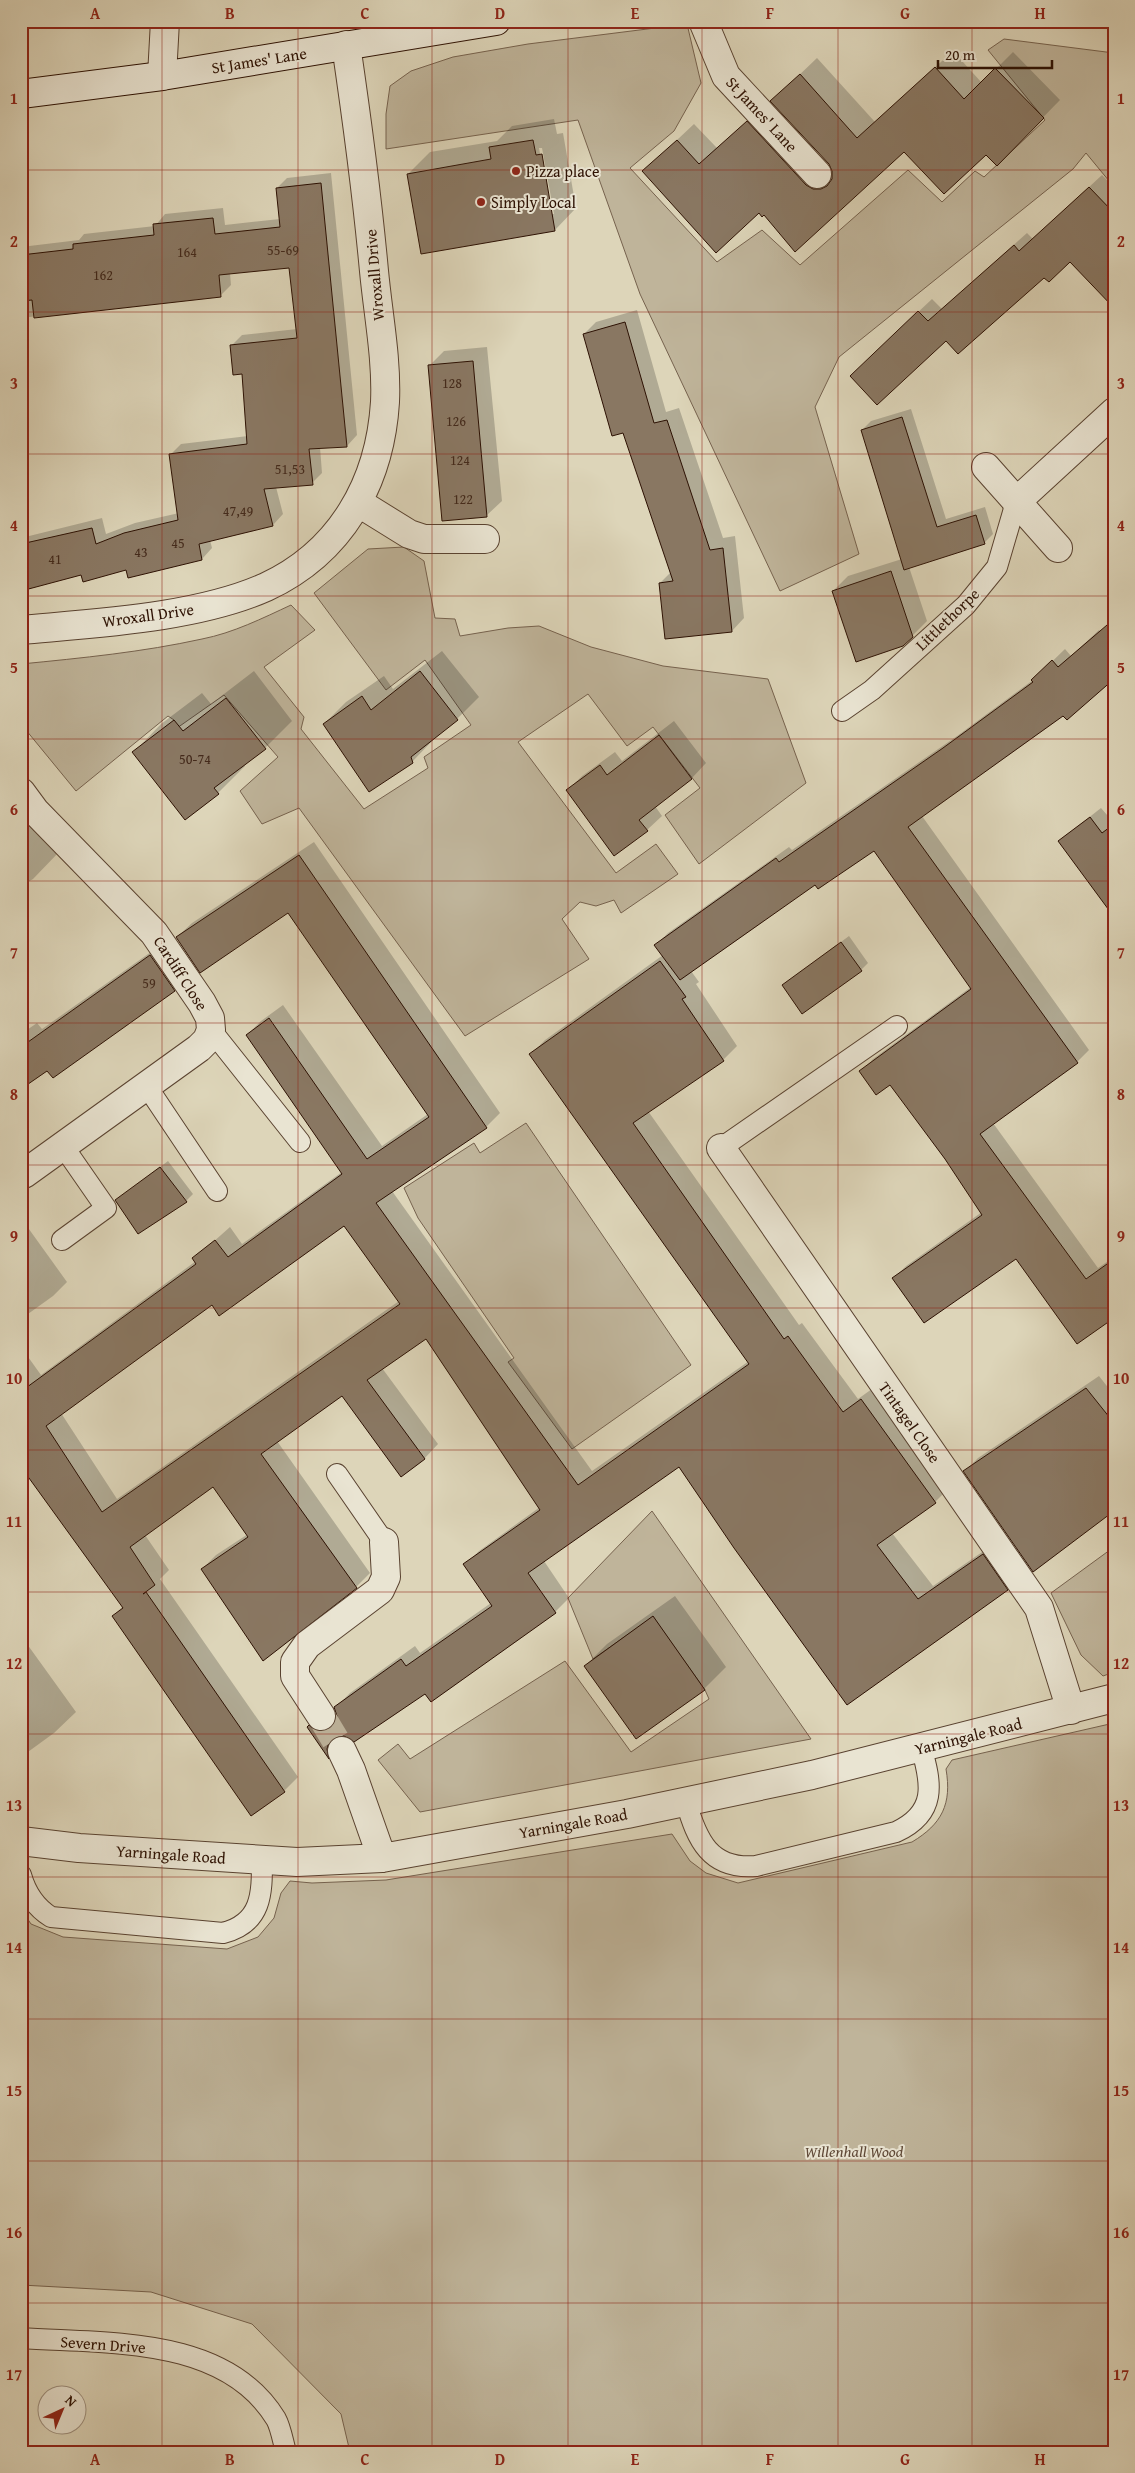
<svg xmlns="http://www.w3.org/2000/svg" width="1135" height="2473" viewBox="0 0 1135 2473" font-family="'Gentium Book Plus',serif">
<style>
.green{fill:#bfb49a;stroke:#76624e}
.shadow{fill:#0003;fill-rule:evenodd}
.building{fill:#897762;stroke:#2d1103;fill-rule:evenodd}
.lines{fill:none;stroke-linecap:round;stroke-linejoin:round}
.street-tunnel{stroke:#baae95;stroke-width:28;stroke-dasharray:28 14;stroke-linecap:butt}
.lane-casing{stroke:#594230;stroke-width:22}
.street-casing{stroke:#594230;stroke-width:30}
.secondary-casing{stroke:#2d1103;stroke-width:30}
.lane{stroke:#e9e4d2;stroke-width:20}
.street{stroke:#e9e4d2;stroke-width:28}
.secondary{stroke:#e9e4d2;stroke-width:28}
.grid{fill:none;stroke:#8f2418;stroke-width:1;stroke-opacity:0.55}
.poi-dot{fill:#8f2418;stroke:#e9e4d2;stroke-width:2}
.labels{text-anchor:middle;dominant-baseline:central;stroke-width:4;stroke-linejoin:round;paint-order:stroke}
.number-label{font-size:14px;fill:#442a1b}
.street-label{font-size:16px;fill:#2d1103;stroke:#e9e4d2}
.poi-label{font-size:16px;fill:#2d1103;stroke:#e9e4d2;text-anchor:start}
.park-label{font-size:16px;font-style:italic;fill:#604a38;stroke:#e9e4d2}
.neatline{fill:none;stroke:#8f2418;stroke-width:2}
.grid-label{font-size:16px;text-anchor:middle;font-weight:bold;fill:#8f2418}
</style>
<rect width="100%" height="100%" fill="#ddd5b9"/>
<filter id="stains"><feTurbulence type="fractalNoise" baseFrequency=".004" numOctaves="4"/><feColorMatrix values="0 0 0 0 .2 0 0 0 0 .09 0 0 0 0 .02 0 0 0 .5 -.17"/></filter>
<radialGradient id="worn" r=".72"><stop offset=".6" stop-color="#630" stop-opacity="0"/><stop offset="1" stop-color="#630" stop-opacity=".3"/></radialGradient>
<path class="green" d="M687 24 701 83 674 131 630 168 717 262 762 230 800 265 908 170 942 202 975 171 984 177 1045 120 988 50 1004 39 1114 53V187L1086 153 1073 169 839 357 815 407 859 554 780 591 640 294 578 120 386 149V114L390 86 411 71 453 57 528 44Z
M404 547 424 561 435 618 455 619 460 636 508 628 539 626 591 647 663 666 768 679 806 783 699 864 665 815 700 788 653 727 627 746 588 694 518 742 616 873 656 844 678 874 621 913 614 900 596 906 580 902 562 919 589 959 465 1036 299 808 262 824 240 791 278 757 224 695 177 728 174 720 168 716 76 791 21 724V664C82 658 143 652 202 639 233 633 263 618 291 605L315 630 264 667 304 717 301 729 364 809 428 768 424 757 471 725 425 660 386 690 314 593 368 549Z
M526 1123 691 1365 572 1449 508 1362 514 1358 418 1218 404 1188 474 1143 480 1153Z
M652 1511 811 1739 420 1812 378 1760 398 1744 410 1759 565 1661 631 1752 709 1699 705 1690 653 1617 593 1659 568 1598Z
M1114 1547V1672L1103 1676 1081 1655 1051 1593Z
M1114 1723V2452H350L341 2414 252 2324 151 2292 21 2285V1909L31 1924 63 1937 227 1949 258 1937 274 1918 281 1893 290 1881 312 1883 386 1880 672 1834 690 1861 706 1873 738 1883 912 1842C942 1824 952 1804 946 1769L952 1760Z"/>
<path class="shadow" d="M953 51 982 83 1013 52 1060 100 1014 147 986 154 905 150 795 250 764 213 644 171 694 124 717 148 765 105 830 172 833 173 830 163 772 101 817 58 875 122Z
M554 119 557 134 563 133 576 208 555 230 408 174 430 152 497 141 512 126ZM539 148H542L554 214H551Z
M331 173 357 435 347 446 320 447 322 473 312 483 276 487 283 514 273 525 210 540 212 548 202 559 129 577 127 569 82 574 21 590V538L102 518 106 534 135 523 179 513 170 455 181 444 248 436 243 373 232 345 242 335 297 329 290 266 230 273 231 285 221 295 21 318V247L79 240 84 234 155 226 165 214 223 208 225 225 280 219 277 188 287 178Z
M1102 175 1114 187V307L1070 260 946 339 864 363 932 299 942 309 1027 233 1033 239Z
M637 310 666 412 679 408 723 538 735 536 744 618 732 631 660 583 671 572 624 431 584 334 596 322Z
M487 347 502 501 487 515 429 366 444 351Z
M911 409 946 519 985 507 993 534 984 543 909 567 927 621 912 636 833 591 848 576 902 559 862 430 871 421Z
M1099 630 1101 632 1064 714 922 816 1089 1050 1077 1062 993 1123 1098 1268 1114 1257V1317L1016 1257 894 1278 906 1266 982 1212 946 1158 890 1083 861 1072 873 1059 971 987 874 850 816 883 691 971 699 982 696 984 737 1046 723 1060 648 1111 799 1325 802 1323 858 1399 876 1386 949 1488 935 1502 892 1533 933 1586 998 1541 1021 1575 1007 1589 848 1703 680 1465 544 1561 569 1598 555 1612 431 1700 426 1692 340 1735 342 1744 329 1757 308 1727 323 1712 329 1716 337 1718 335 1708 350 1693 415 1646 420 1653 491 1603 465 1565 479 1551 540 1507 426 1337 382 1368 438 1444 424 1459 343 1395 277 1441 370 1573 356 1587 202 1569 216 1555 248 1534 214 1485 145 1535 169 1570 160 1579 298 1777 284 1791 113 1616 123 1606 21 1465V1347L41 1375 196 1261 194 1259 230 1227 242 1244 342 1172 247 1035 261 1021 283 1005 382 1146 428 1114 289 911 177 937 192 923 314 842 500 1113 486 1127 392 1191 592 1471 749 1361 531 1054 545 1040 663 955 656 945 668 933 789 847 792 850 957 736 1033 680 1065 649 1071 656ZM345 1225 399 1301 117 1499 61 1413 213 1304Z
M442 651 479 697 457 719 433 738V740L412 762 324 724 346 702 384 676 393 689Z
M254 671 292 721 265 748 244 764 245 766 218 793 134 752 161 724 202 693 211 704Z
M674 721 706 763 692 778 655 806 662 816 647 830 568 790 582 776 615 752 622 761Z
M1101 808 1114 823V917L1059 841Z
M38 816 60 851 33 879 21 886V826Z
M21 895 28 907 21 914Z
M849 936 868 963 861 970 783 985Z
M165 942 188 976 174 990 21 1088V1034L37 1023 42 1029Z
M168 1161 193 1194 186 1201 164 1217 116 1200Z
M21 1218 67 1282 53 1296 21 1319Z
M1099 1376 1114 1395V1510L965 1471 978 1458Z
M675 1596 726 1667 704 1689 636 1737 585 1666 607 1644Z
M27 1644 76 1712 54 1733 21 1757V1648Z"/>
<path class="building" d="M935 67 964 99 995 68 1044 118 997 166 986 155 944 194 904 152 795 252 764 215 762 217 759 213 716 253 642 171 677 140 699 164 747 121 806 185 813 189H821L827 186 832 179V171L829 164 770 101 800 74 857 138Z
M533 140 536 155 542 154 555 231 421 254 407 174 491 159 489 147Z
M321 183 347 447 309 449 313 485 264 489 273 526 199 544 202 560 128 578 126 570 83 582 81 575 21 591V544L92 528 96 544 124 533 178 520 169 454 247 444 242 374 233 375 230 345 297 338 289 268 219 275 221 297 34 318 32 300 21 301V255L73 249V244L154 235 153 224 213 218 215 234 280 227 276 188Z
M1089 187 1114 213V308L1070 262 1049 282 1044 278 958 354 946 341 877 405 850 376 918 311 928 321 1014 245 1019 251Z
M625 322 654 423 667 420 710 550 723 548 732 632 665 639 659 583 673 581 623 433 612 436 583 334Z
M473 361 487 517 442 521 428 365Z
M902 417 937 527 976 515 985 544 904 570 861 430Z
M891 571 913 637 903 646 856 662 832 591Z
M1114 619V679L1067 720 1063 716 908 827 1078 1063 980 1134 1086 1279 1114 1259V1318L1077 1344 1016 1259 924 1323 892 1278 982 1215 945 1159 890 1085 876 1095 859 1071 971 989 874 851 818 889 815 885 680 980 654 945 776 858 779 862 943 748 1033 682 1031 680 1052 660 1058 667Z
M420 671 458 720 411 757 413 763 369 792 323 724 362 696 371 710Z
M226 698 266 749 214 788 219 794 185 820 132 752 174 720 183 731Z
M659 735 692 779 639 820 648 831 614 856 566 790 600 765 607 775Z
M1090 817 1102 833 1114 824V917L1058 841Z
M299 855 487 1128 376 1203 578 1485 749 1364 529 1054 660 961 686 997 682 999 724 1061 633 1123 784 1339 788 1336 843 1412 861 1399 936 1503 877 1545 918 1599 983 1554 1008 1590 847 1705 734 1548 679 1467 528 1573 556 1613 431 1702 425 1694 354 1742 344 1736 335 1737 329 1742 327 1749 329 1759 307 1727 309 1725 314 1730 321 1732 330 1729 335 1723 337 1716 334 1707 401 1659 406 1666 492 1606 463 1564 540 1510 426 1339 367 1380 425 1459 401 1477 342 1396 261 1454 357 1588 263 1661 201 1569 248 1537 213 1487 130 1547 155 1585 143 1594 146 1592 285 1792 251 1816 112 1616 123 1608 21 1467V1387L23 1390 196 1264 192 1258 215 1240 228 1257 342 1174 246 1035 269 1018 367 1159 429 1117 288 913 200 973 176 937ZM344 1226 400 1304 102 1512 46 1426 212 1305 219 1316Z
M841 942 862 971 802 1014 782 985Z
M150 955 175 991 53 1078 47 1071 21 1089V1047Z
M160 1167 187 1202 138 1234 115 1200Z
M1086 1388 1114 1423V1511L1033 1572 963 1471Z
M653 1616 705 1690 636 1739 584 1666Z"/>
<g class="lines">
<path class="street-tunnel" d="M321 1716 342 1751"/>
<g class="lane-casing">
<path id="lane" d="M842 711 872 690 966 605 997 567 1016 502
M211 1030 300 1142
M146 1085 217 1191
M721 1148 897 1026
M62 1240 106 1208 63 1146
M337 1474 384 1542
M686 1802C697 1840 710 1870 756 1866L896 1832C937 1813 932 1784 921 1747
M21 1875C26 1893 35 1907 51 1917L223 1933C262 1923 262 1894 262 1860
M21 2338C106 2344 225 2335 276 2419 281 2428 283 2442 286 2452"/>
</g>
<g class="street-casing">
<path id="street" d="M703 21 726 76 817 174
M162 76 165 21
M986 467 1058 548
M1016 502 1114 412
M359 503 409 534 424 539H485
M21 630C97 623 197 618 266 587 341 552 380 483 385 402 387 359 378 314 374 271 367 195 357 120 346 45
M21 792 35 811 154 933 202 1003 210 1018 211 1030 207 1040 199 1048 24 1174
M721 1148 1039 1608 1071 1710
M321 1716 295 1676V1662L307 1645 380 1590 386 1577 384 1542
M342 1751 351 1770 382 1858
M21 1841 79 1848 297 1862 382 1858 627 1814 812 1775 1114 1698"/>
</g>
<g class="secondary-casing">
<path id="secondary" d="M21 94 162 76 496 21"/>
</g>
<use href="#lane" class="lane"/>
<use href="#street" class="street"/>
<use href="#secondary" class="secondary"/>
</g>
<path class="grid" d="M162 21V2452M298 21V2452M432 21V2452M568 21V2452M702 21V2452M838 21V2452M972 21V2452M21 170H1114M21 312H1114M21 454H1114M21 596H1114M21 739H1114M21 881H1114M21 1023H1114M21 1165H1114M21 1308H1114M21 1450H1114M21 1592H1114M21 1734H1114M21 1877H1114M21 2019H1114M21 2161H1114M21 2303H1114"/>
<g class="poi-dot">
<circle cx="516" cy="171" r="5"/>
<circle cx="481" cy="202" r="5"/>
</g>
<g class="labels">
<g class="number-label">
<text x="283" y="250">55-69</text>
<text x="187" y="252">164</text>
<text x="103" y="275">162</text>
<text x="452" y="383">128</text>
<text x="456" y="421">126</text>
<text x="460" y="460">124</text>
<text x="290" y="469">51,53</text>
<text x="463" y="499">122</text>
<text x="238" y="511">47,49</text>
<text x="178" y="543">45</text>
<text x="141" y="552">43</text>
<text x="55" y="559">41</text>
<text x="195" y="759">50-74</text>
<text x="149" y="983">59</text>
</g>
<g class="street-label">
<text transform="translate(259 60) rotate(-9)">St James' Lane</text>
<text transform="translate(762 114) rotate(47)">St James' Lane</text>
<text transform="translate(374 275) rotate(-95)">Wroxall Drive</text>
<text transform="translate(148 615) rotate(-8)">Wroxall Drive</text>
<text transform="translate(947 619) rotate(-44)">Littlethorpe</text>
<text transform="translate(181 973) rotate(57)">Cardiff Close</text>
<text transform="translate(910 1422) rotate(55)">Tintagel Close</text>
<text transform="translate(968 1736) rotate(-14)">Yarningale Road</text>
<text transform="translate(573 1823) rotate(-10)">Yarningale Road</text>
<text transform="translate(171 1854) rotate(4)">Yarningale Road</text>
<text transform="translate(103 2344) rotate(4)">Severn Drive</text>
</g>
<g class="poi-label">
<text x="526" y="171">Pizza place</text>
<text x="491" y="202">Simply Local</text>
</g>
<g class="park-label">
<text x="854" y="2151">Willenhall Wood</text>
</g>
</g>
<rect width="1135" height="2473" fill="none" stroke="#ddd5b9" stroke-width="55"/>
<g transform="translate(62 2410) rotate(44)"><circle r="24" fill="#e9e4d2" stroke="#9e907f"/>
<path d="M0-4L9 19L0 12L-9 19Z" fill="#8f2418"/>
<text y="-8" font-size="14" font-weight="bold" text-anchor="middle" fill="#2d1103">N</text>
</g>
<path d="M938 60v8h114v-8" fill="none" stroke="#2d1103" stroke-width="2.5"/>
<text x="945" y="60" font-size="15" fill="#2d1103" stroke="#e9e4d2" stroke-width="4" paint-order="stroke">20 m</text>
<rect x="28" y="28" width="1080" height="2418" class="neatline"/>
<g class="grid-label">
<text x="95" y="19">A</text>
<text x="230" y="19">B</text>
<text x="365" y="19">C</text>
<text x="500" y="19">D</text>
<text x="635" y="19">E</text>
<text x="770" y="19">F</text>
<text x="905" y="19">G</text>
<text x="1040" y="19">H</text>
<text x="14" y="104">1</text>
<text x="1121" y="104">1</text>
<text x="14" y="247">2</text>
<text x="1121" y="247">2</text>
<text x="14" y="389">3</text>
<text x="1121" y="389">3</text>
<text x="14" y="531">4</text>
<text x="1121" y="531">4</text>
<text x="14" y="673">5</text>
<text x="1121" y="673">5</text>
<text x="14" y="815">6</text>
<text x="1121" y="815">6</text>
<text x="14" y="958">7</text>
<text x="1121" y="958">7</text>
<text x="14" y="1100">8</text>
<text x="1121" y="1100">8</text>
<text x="14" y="1242">9</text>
<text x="1121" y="1242">9</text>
<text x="14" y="1384">10</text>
<text x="1121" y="1384">10</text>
<text x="14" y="1527">11</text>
<text x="1121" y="1527">11</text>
<text x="14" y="1669">12</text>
<text x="1121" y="1669">12</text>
<text x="14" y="1811">13</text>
<text x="1121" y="1811">13</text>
<text x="14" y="1953">14</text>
<text x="1121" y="1953">14</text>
<text x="14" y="2096">15</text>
<text x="1121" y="2096">15</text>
<text x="14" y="2238">16</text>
<text x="1121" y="2238">16</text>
<text x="14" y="2380">17</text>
<text x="1121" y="2380">17</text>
<text x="95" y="2465">A</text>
<text x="230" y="2465">B</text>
<text x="365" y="2465">C</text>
<text x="500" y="2465">D</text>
<text x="635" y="2465">E</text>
<text x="770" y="2465">F</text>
<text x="905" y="2465">G</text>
<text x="1040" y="2465">H</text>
</g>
<rect width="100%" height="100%" filter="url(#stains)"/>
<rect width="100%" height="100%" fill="url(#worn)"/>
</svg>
